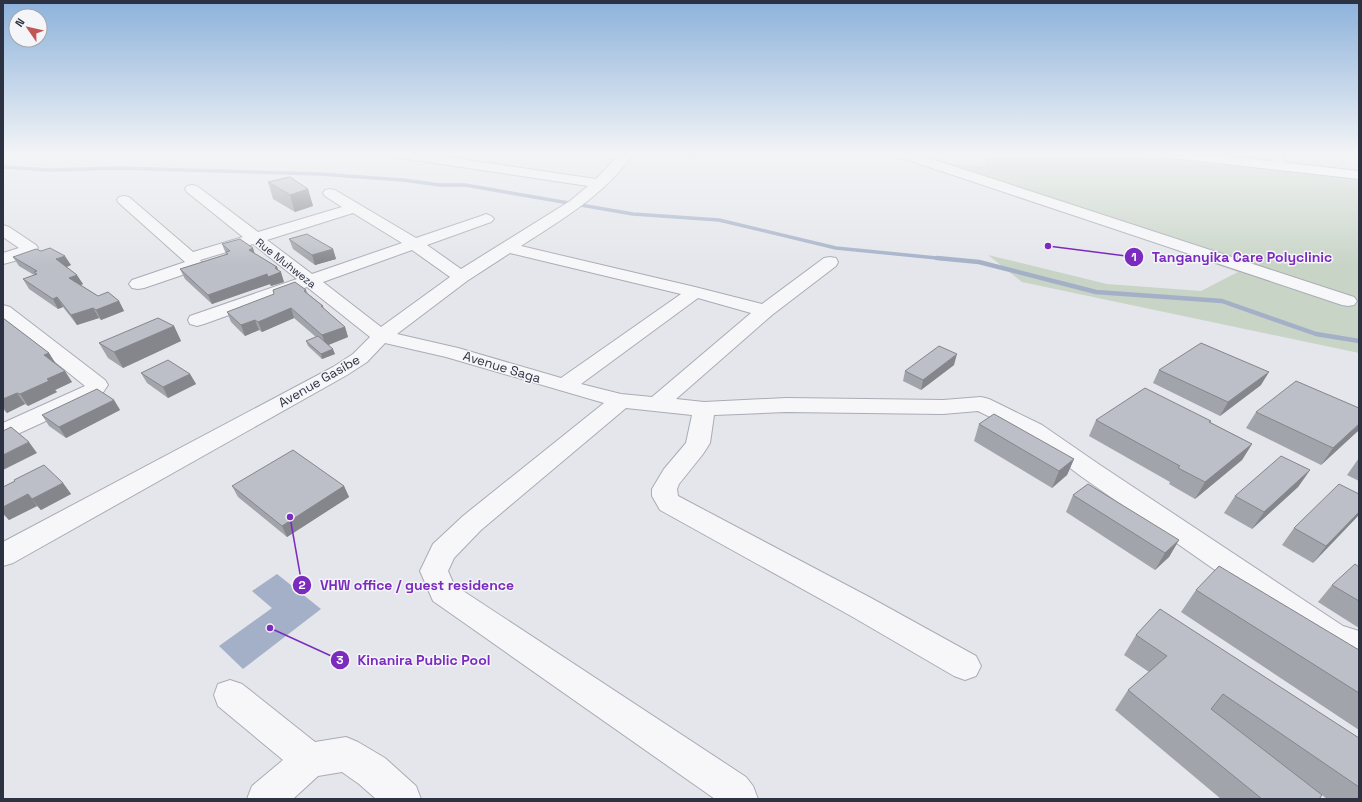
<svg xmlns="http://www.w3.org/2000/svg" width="1362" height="802" viewBox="0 0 1362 802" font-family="'Space Grotesk',sans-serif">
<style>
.green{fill:#c8d4c6}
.water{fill:#a3b0c7}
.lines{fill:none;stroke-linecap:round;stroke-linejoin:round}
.stream-far1{stroke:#a3b0c7;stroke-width:3.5}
.stream{stroke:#a3b0c7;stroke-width:4.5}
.minor-casing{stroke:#a9acb5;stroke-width:2}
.major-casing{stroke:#a4a9b6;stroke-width:2}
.minor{fill:#f7f7f9;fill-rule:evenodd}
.major{fill:#fff;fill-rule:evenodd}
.wall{fill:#a2a4ab}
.shaded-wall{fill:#84868b}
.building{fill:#bcbfc7;stroke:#84868b}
.labels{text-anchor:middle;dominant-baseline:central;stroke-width:3;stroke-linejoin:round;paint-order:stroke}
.far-street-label{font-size:11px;fill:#2d3242;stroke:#f4f5f8}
.street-label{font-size:13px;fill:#2d3242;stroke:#f4f5f8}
.leader{fill:none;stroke:#7b2cbf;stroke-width:1.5}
.callout-dot{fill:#7b2cbf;stroke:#f4f5f8;stroke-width:1.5}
.mark-label{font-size:12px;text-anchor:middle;font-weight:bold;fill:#fff}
.callout-label{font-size:14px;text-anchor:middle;font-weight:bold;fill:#7b2cbf;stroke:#f4f5f8;stroke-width:3;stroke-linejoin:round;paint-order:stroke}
</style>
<rect width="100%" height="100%" fill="#e4e6eb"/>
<path class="green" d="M985 154H1133L1359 180V353L1022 282 988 255 1107 284 1201 291 1238 272 934 167 940 163 985 166Z"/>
<path class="water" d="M277 574 321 609 243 669 219 646 272 608 252 591Z"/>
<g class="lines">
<path class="stream-far1" d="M3 167 51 170 118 168 320 174 403 180 440 185H465L633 214 719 220 836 248 947 259"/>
<path class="stream" d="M937 258 979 262 1096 292 1222 301 1316 334 1359 341"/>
<g class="minor-casing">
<path id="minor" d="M395 154H427L596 179 620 154H633C606 194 561 220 521 246L695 287 762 304 824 258 830 257 836 258 838 262 836 266 772 315 676 399 704 402 786 398 943 400 981 397 989 399 1042 425 1100 465 1343 626 1359 631V659L1321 644 1082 477 1026 435 978 411 943 414 786 412 714 415 710 443 703 454 679 484 677 489 678 496 871 598 976 656 981 666 976 676 965 680 954 676 851 616 660 510 652 496V489L664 469 686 443 692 415 626 408 481 530 454 558 448 571 454 585 746 777 753 786 758 799H715L433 601 420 571 433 544 463 516 604 403 446 357 385 343 367 362 347 375 13 563 3 566V542L333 367 353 354 370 337 307 287 204 324 197 326 190 324 188 320 190 316 297 279 253 244 200 260 202 263 197 270 144 288 138 289 132 288 129 284 132 280 185 262 119 203 117 200 119 197 124 196 129 197 193 252 243 237 187 192 185 189 187 186 192 185 197 186 258 232 342 207 325 196 323 193 325 190 330 189 335 190 416 238 481 216 486 214 491 216 494 219 491 222 427 245 461 269 570 201 588 186 401 158 396 157ZM353 213 402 243 312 274 267 240ZM412 250 450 277 381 327 323 282ZM510 253 681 294 561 378 458 348 397 334 467 281ZM698 298 751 313 652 397 621 394 581 384Z
M898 154H917L1354 297 1357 301 1354 305 1348 306 1342 305 899 157Z
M1269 154H1281L1287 166 1285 169H1275Z
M3 225 9 227 36 245 38 248C31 258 14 261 3 264V253L19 248 3 237Z
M3 305 10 307 105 380 108 385 102 394 96 398 11 437 3 440V423L85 386 3 320Z
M230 680 242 684 315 742 346 737 358 742 385 758 416 786 421 799H376L359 784 342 772 318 776 293 799H247L252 786 283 760 218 706 214 695 218 684Z"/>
</g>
<g class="major-casing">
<path id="major" d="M1167 154H1207L1359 171V179L1173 158 1168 157Z"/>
</g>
<use href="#minor" class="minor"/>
<use href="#major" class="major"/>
</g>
<path class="wall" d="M676 154H699L696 158Z
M268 182 308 189 313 206 295 212 273 199Z
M289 239 333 249 336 259 315 265 293 249Z
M222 244 253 248 254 253 277 267 284 282 271 286 270 284 212 304 185 279 180 269 226 254Z
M41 251 71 265 67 267 83 284 81 285 98 296 119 301 124 311 101 320 99 318 77 325 63 307 58 309 29 289 23 279 34 275 19 266 13 257Z
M306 290 308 294 323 306 324 309 345 327 348 337 328 345 335 354 322 359 308 346 306 341 316 337 294 318 262 332 259 330 245 336 231 322 227 312Z
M3 318 49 353 55 363 72 382 55 390 57 392 28 406 25 404 7 413 3 409Z
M174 326 181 341 123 368 108 358 99 343Z
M954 365 921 390 903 381 905 371Z
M1159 370 1261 385 1220 416 1153 383Z
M141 373 190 374 196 384 168 398 147 383Z
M114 400 120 410 66 438 49 426 42 415Z
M1256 412 1359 430 1321 465 1246 428Z
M1096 420 1210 422 1252 444 1242 460 1195 499 1169 484 1170 482 1089 436Z
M979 424 1074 459 1067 475 1052 488 974 441Z
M1359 458V481L1347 475Z
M1310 470 1298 487 1252 529 1224 513 1235 496Z
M14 480 63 483 71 494 41 510 37 506 9 520 3 514V487L15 481Z
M232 486H344L349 497 287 537 238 497Z
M1073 495 1179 540 1169 557 1155 570 1066 512Z
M1357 517 1313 563 1282 545 1294 528Z
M1359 567V628L1318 602 1332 585Z
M1196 590 1359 650V730L1181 612Z
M1136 635 1359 738V799H1327L1322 795 1319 799H1221L1115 710 1128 690 1149 672 1124 655Z"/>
<path class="shaded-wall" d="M696 154H699L696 158Z
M308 189 313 206 295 212 290 195Z
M253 248 256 258 249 250Z
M333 249 336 259 315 265 312 255Z
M65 256 71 265 61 269 56 259Z
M277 267 279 273 281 272 284 282 271 286 270 284 212 304 208 295 267 274 275 268Z
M77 275 83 284 74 288 69 278Z
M57 297 63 307 58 309 53 299Z
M119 301 124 311 101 320 96 310Z
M93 308 99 318 77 325 71 315Z
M291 308 294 318 262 332 258 322Z
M255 320 259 330 245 336 241 325Z
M174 326 181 341 123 368 114 352Z
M345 327 348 337 326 346 322 335Z
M333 349 335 354 322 359 321 354Z
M49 353 56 364 44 355Z
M957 354 954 365 921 390 923 380Z
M65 371 72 382 55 390 57 392 28 406 20 394 47 379Z
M1269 372 1261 385 1220 416 1228 402Z
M190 374 196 384 168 398 163 387Z
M17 393 25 404 7 413 3 407V399Z
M114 400 120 410 66 438 59 427Z
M1359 424V430L1321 465 1333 448Z
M29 442 37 453 3 470V455Z
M1252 444 1242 460 1195 499 1205 482Z
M1074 459 1067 475 1052 488 1059 471Z
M1310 470 1298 487 1252 529 1264 512Z
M63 483 71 494 41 510 32 499Z
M344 486 349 497 287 537 282 526Z
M28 494 37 506 9 520 3 513V507Z
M1359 512V515L1357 517 1313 563 1326 546Z
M1179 540 1169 557 1155 570 1165 553Z"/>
<path class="building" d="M290 177 308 189 290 195 268 182Z
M307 234 333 249 312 255 289 239Z
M240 239 253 248 249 250 277 267 275 268 281 272 268 277 267 274 208 295 180 269 228 254 226 252 230 251 222 244Z
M50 248 65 256 56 259 77 275 69 278 98 296 108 292 119 301 96 310 93 308 71 315 57 297 53 299 23 279 37 274 34 272 37 271 13 257 36 249 41 251Z
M295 282 306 290 304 291 323 306H321L345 327 322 335 291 308 258 322 255 320 241 325 227 312 274 294 273 290Z
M3 318 49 353 44 355 65 371 47 379 49 381 20 394 17 393 3 399Z
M158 318 174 326 114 352 99 343Z
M318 336 333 349 321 354 306 341Z
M1201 343 1269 372 1228 402 1159 370Z
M939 346 957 354 923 380 905 371Z
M168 360 190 374 163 387 141 373Z
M1296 381 1359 408V424L1333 448 1256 412Z
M1145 388 1211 421 1209 422 1252 444 1205 482 1178 468 1180 466 1096 420Z
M97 389 114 400 59 427 42 415Z
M994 414 1074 459 1059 471 979 424Z
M11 427 29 442 3 455V431Z
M293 450 344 486 282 526 232 486Z
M1281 456 1310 470 1264 512 1235 496Z
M44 465 63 483 32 499 28 494 3 507V487L15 481 14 480Z
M1088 484 1179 540 1165 553 1073 495Z
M1339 484 1359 494V512L1326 546 1294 528Z
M1355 564 1359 567V601L1332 585Z
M1219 566 1359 650V693L1196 590Z
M1160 609 1359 738V787L1223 694 1211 709 1322 795 1319 799H1262L1128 690 1167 656 1136 635Z"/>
<linearGradient id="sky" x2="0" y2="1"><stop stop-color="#8cb2db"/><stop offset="0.58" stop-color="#f3f4f6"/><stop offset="1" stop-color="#f3f4f6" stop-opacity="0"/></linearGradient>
<rect width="1362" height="266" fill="url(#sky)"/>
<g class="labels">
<g class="far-street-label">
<text transform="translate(286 263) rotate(38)">Rue Muhweza</text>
</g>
<g class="street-label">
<text transform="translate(502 367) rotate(17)">Avenue Saga</text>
<text transform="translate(319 381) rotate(-30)">Avenue Gasibe</text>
</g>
</g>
<path class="leader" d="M1048 246L1134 257M290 517L302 585M270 628L340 660"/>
<g class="callout-dot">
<circle cx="1048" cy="246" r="4"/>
<circle cx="290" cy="517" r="4"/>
<circle cx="270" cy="628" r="4"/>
<circle cx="1134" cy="257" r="10"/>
<circle cx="302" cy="585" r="10"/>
<circle cx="340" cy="660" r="10"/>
</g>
<g class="mark-label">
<text x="1134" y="261">1</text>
<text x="302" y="589">2</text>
<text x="340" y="664">3</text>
</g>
<g class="callout-label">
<text x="1242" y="262">Tanganyika Care Polyclinic</text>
<text x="417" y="590">VHW office / guest residence</text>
<text x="424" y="665">Kinanira Public Pool</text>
</g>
<rect width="1362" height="802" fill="none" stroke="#2d3242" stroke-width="8"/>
<g transform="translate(28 28) rotate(304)"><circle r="19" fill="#f4f5f8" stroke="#a4a7af"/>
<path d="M0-3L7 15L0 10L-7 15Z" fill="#c45557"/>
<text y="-6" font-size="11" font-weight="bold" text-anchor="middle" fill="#2d3242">N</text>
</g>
</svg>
